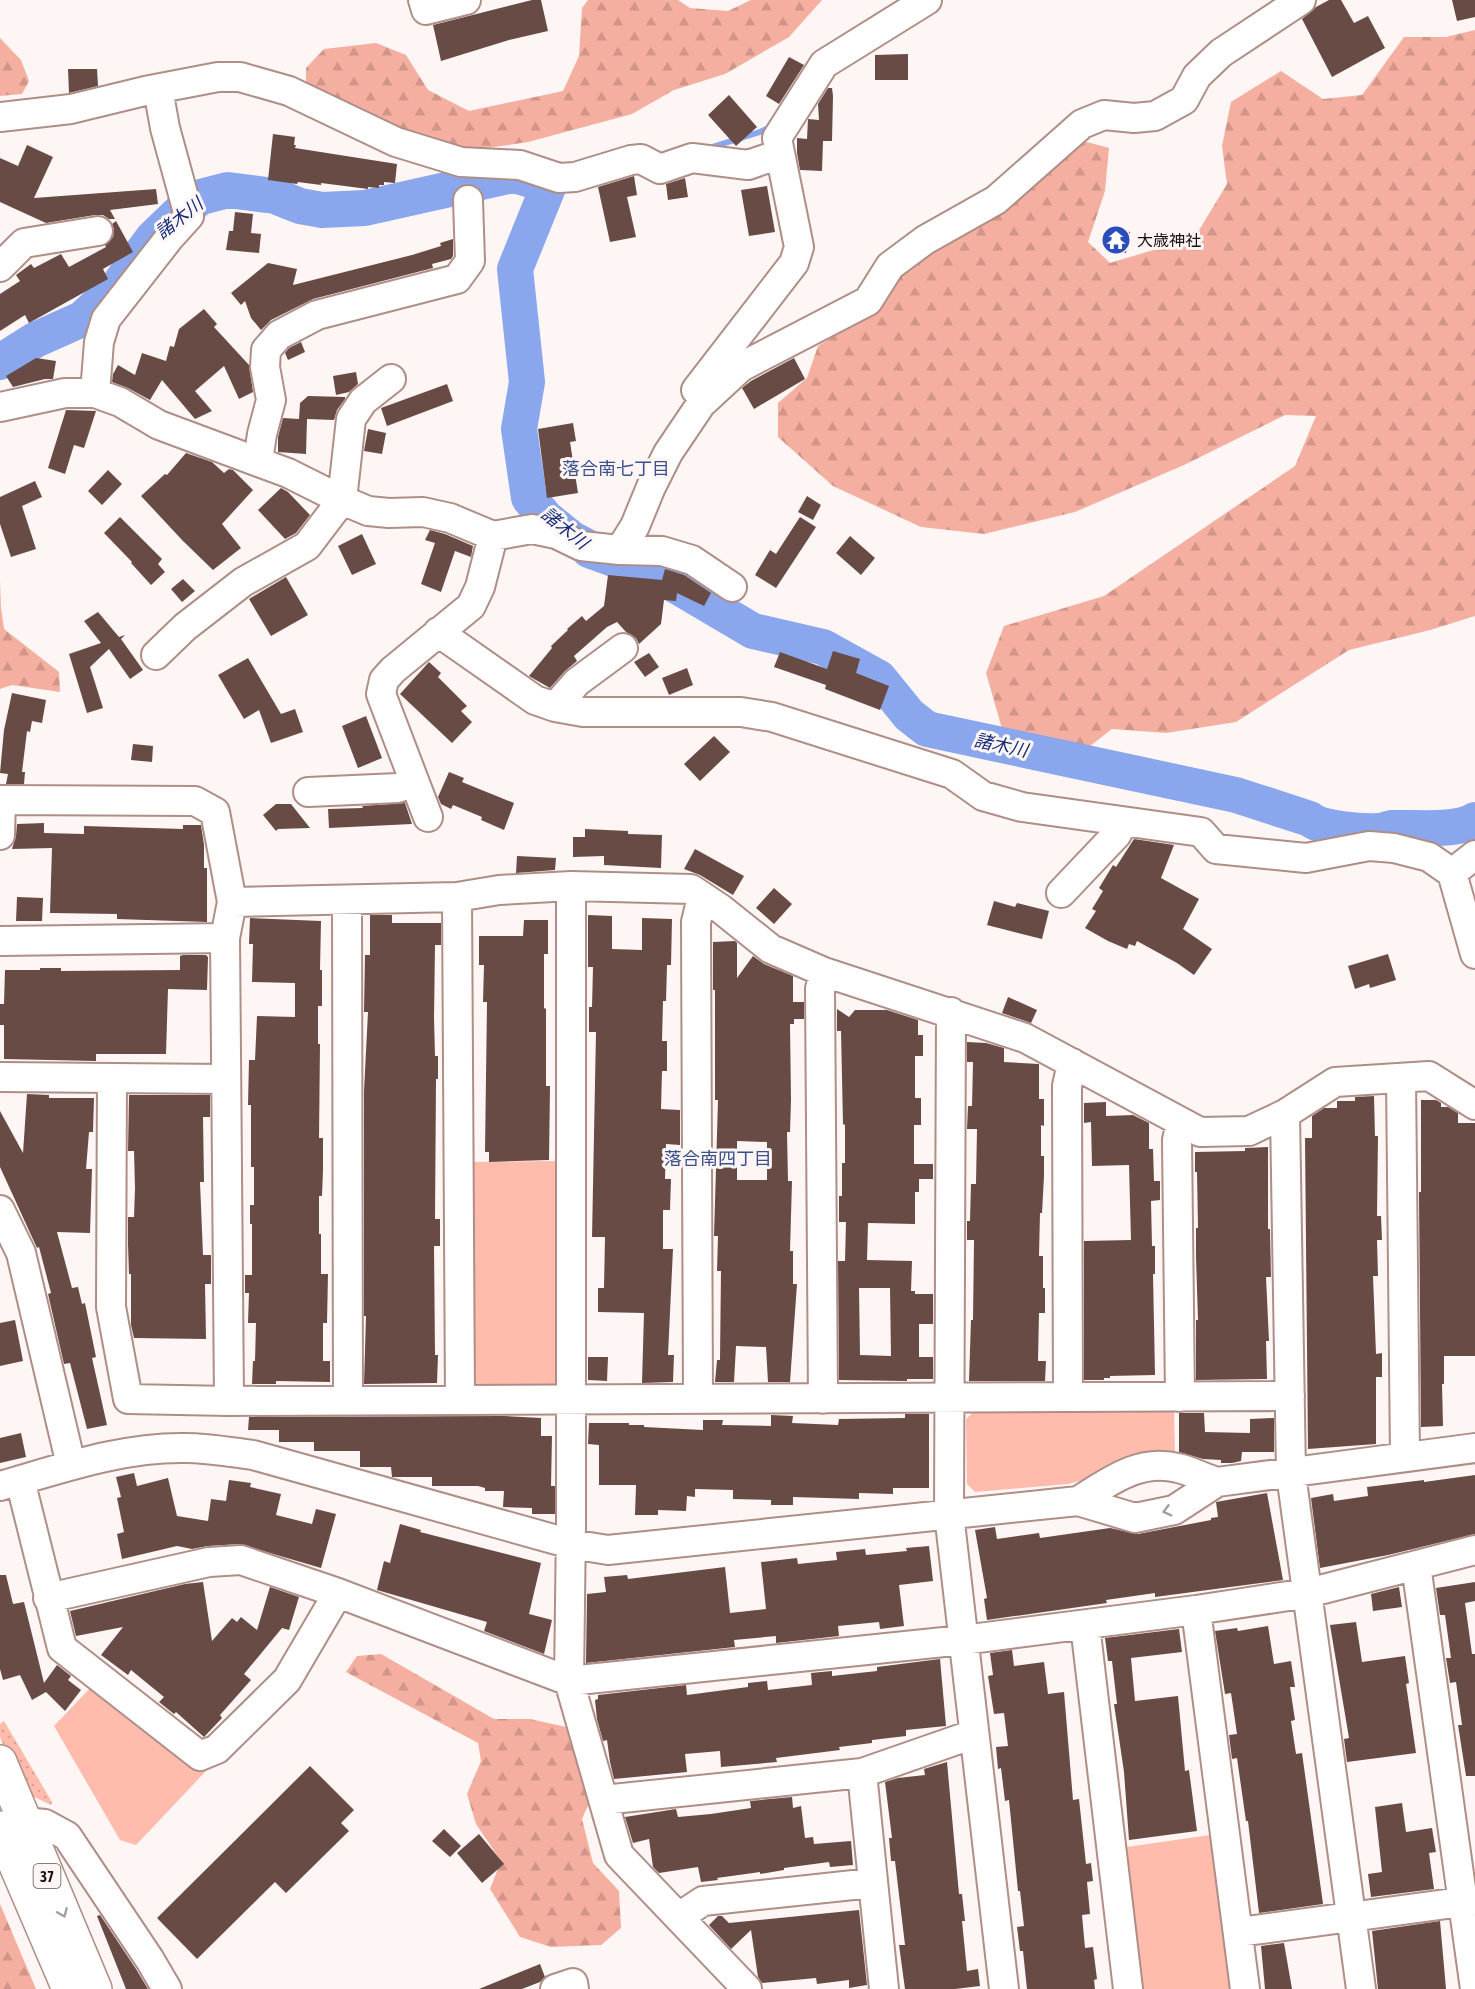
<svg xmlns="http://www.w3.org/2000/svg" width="1475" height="1989" viewBox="0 0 1475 1989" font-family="'Asap Condensed','Noto Sans JP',sans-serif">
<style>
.grass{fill:url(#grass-dots)}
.forest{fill:url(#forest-firs)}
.green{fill:#ffbbac}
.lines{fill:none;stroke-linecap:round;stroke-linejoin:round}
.stream{stroke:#8aa7ed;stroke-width:6}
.river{stroke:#8aa7ed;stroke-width:36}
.building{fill:#684b45;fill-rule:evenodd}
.minor-casing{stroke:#ae8e86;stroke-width:32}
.major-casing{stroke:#ae8e86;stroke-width:36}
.minor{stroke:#fff;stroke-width:28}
.major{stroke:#fff;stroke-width:33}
.oneway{stroke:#a39f9e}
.labels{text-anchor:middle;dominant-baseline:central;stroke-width:6;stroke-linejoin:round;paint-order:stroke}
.shield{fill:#fdf6f5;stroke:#5e5452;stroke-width:1.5}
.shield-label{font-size:15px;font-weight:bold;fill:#1a0f0c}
.poi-label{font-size:16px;fill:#1a0f0c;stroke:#fdf6f5;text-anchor:start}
.water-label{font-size:18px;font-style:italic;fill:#162c7b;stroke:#fdf6f5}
.neighbourhood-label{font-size:18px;fill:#3a518b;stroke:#fdf6f5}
</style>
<defs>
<pattern id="grass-dots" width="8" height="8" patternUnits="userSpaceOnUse" patternTransform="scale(1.5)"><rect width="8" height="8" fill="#ffbbac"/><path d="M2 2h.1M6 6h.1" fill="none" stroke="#daa093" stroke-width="1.8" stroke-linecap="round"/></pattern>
<pattern id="forest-firs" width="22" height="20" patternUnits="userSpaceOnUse" patternTransform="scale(1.5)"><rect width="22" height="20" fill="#f5afa0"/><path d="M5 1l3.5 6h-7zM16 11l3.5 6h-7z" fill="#d19589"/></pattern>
</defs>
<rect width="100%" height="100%" fill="#fdf6f5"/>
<path class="grass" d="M4 1721 52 1802 51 1805 26 1793 20 1785 0 1737V1724Z"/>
<path class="forest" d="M588 0H678L690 8 728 11 751 0H822L789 37 725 74 674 90 632 114 528 142 460 152 306 91V68L324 49 376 43 406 55 428 90 469 111 563 91 579 56 582 8Z
M1475 30V616L1430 630 1349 650 1236 722 1166 733 1112 729 1058 771 1024 767 1003 732 986 673 1004 626 1104 596 1295 466 1316 416 1285 415 1184 465 1075 512 984 534 921 527 833 486 778 437V403L807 378 818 346 875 311 897 276 1083 141 1109 148 1105 191 1088 242 1110 263 1150 251 1198 232 1227 184 1222 146 1231 102 1281 71 1323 99 1362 95 1404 37H1446Z
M0 38 21 60 29 81 22 94 0 96Z
M0 581 1 608 4 629 59 672 60 692 12 685 0 689Z
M381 1654 494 1719H530L566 1727 589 1803 582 1819 593 1863 619 1891 621 1928 601 1945 551 1947 520 1937 490 1889 501 1861 476 1824 467 1794 481 1761 478 1743 346 1672 357 1656Z
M0 1904 36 1989H0Z"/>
<path class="green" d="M562 1161 564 1378 554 1388 481 1387 471 1379V1162Z
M1174 1408 1175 1455 1154 1453 1117 1460 1090 1478 1068 1484 975 1492 967 1484 966 1419 976 1410Z
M94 1684 206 1771 136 1845 120 1840 54 1726Z
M1217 1834 1237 1989H1136L1120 1848Z"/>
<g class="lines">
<path class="stream" d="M709 148 760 132 773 126"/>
<path class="river" d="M0 362 35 340 82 319 118 286 152 239 180 212 201 197 228 190 275 196 300 206 322 210 365 208 513 175 549 185 515 269 527 382 519 429 529 498 546 518 572 539 593 550H589L658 575 753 631 823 647 879 678 909 715 927 729 1236 795 1310 819C1320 829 1363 832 1378 831 1383 831 1387 829 1392 828 1414 827 1456 832 1475 820"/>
</g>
<path class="building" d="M532 0H541L548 31 509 40 441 61 433 25Z
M1329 0H1341L1354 23 1368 16 1385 48 1332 77 1302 19 1316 7Z
M1452 0H1475V17L1457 21Z
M908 54V80H875V55Z
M789 57 804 65 779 104 766 96Z
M68 69H97L98 86 69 93Z
M828 88H832L833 96 832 141H823L822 171 800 170 797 153V138L807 139 808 119 819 120 818 104Z
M729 95 757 127 736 146 708 115Z
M273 134 295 137 294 145H296L295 148 397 164 395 183 384 182V185H379V188L368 187V189L321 183V185L298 182 297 184 268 180Z
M27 145 53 157 34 198 156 189 158 204 110 210 115 219H109L103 215H95L46 223 0 202V158L18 166Z
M634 176 637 195 627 197 636 237 610 242 598 187Z
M685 178 688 197 668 200 666 184Z
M767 186 775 232 749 236 741 190Z
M235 212 253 214 251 233 261 234 259 253 226 250 229 231H233Z
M116 221 133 252 103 269 108 279 29 323 25 315 0 331V294L20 281 16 275 31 264 34 268 61 254 69 267 106 247 105 245 113 237 114 229 112 224Z
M1111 228 1130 232 1126 253 1107 249Z
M453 239V256L451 259 432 264 433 268 313 299 271 320 261 330 251 318 245 301 241 305 231 293 268 263 297 269 293 285 412 255 441 246 440 243Z
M204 309 217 324 214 327 249 365 253 392 239 399 224 366 195 391 212 411 195 419 162 380 150 400 128 388 112 382 113 374 118 365 135 375 142 353 166 361 170 346 174 347 179 329Z
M301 342 305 352 288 360 285 353 289 348Z
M36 358 56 361 53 379H45L13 387 6 376Z
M794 358 805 379 754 409 742 388 751 381Z
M356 372 358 384 349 392 336 395 333 376Z
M447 384 453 401 387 426 381 408Z
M308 396 345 397V399L337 410 334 420 307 419 306 454 278 452V437L283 418 299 419 300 403Z
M66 410 96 411 84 448 74 445 65 474 48 468Z
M573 423 576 441 570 442 578 493 547 498 538 429Z
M368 429 386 433 382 454 364 451Z
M186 453 212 462 224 473 229 469 233 470 253 490 222 524 241 548 213 570 183 541 141 496 165 474 167 475Z
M108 470 122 484 102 505 88 491Z
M35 481 42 497 22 506 36 549 11 557 0 524V497Z
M281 488 288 492 310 515 296 533 285 539 258 510Z
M807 496 821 505 813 520 798 512Z
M120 517 162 559 158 564 165 572 151 585 131 563 132 562 104 533Z
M800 517 816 527 776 588 755 575 770 550 776 554Z
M430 530 445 534 473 546 471 557 455 551 441 592 421 584 435 543 425 540Z
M362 534 376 564 352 575 338 546Z
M850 536 875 558 861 575 836 553Z
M665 569 684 575 711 593 704 606 677 593 676 601 664 600 661 624 639 644 636 638 626 632 617 622 607 627 574 656 577 661 565 671 550 688 529 676 552 648 551 646 568 630 567 629 582 616 586 621 604 606 608 575 662 580Z
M286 577 308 615 271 636 249 599Z
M183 579 195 591 182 602 171 589Z
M98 612 119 637 125 635 121 639 143 670 130 679 109 649 90 667 103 708 87 713 69 654 101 643 84 621Z
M833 651 860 659 856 673 889 686 880 710 825 689 826 685 774 667 780 652 827 669Z
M649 653 659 667 645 677 634 662Z
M248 658 281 714 295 709 303 732 271 743 259 710 244 719 218 675Z
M429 662 441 673 438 677 467 706 461 711 472 722 452 743 400 694Z
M687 668 693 685 669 695 662 678Z
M12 693 46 700 42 723 32 721 30 732 27 731 22 772H25L24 784H6L8 774 0 773 4 730Z
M366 716 382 758 358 768 342 726Z
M714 736 730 752 700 781 684 764Z
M133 744 153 746 152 762 131 760Z
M449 772 464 778 462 782 514 803 504 830 481 820 482 817 453 805 451 809 441 804 438 797Z
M405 803 412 824 329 828 328 809 363 808 362 806Z
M276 804H291L310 828 278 829 276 831 263 815Z
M44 823V833L84 834V826L183 829V825H201L204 845V868H207V922L117 919V914L50 913 52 848 12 849 16 836 17 824Z
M585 829 628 831V834L662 835 661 868 604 865V856L573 857V837H585Z
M1134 839 1174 845 1161 878 1199 899 1183 929 1212 949 1194 975 1177 963 1137 941 1135 946 1129 944 1127 949 1108 941 1085 928 1096 911 1092 909 1103 891 1099 888 1113 865 1116 867Z
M695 849 744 876 733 895 700 875 684 869Z
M517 856 556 858 555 870 516 873Z
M774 888 792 904 774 924 756 908Z
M17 897 43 898 42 921H16Z
M994 901 1015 907 1017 903 1049 911 1042 939 987 925Z
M370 915H392V923H441V945H435L434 1018 435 1056H438V1079H436L435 1219H440V1246H434L435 1355H438L437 1383 364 1384 366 1316H364V1091L368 1012H364L365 955H370Z
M588 915 612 916V949L642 950V918L672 919 671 965H667L666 1001H663L662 1041H667V1071H662L661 1109 680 1110V1145L666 1144 665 1179H671L670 1210H663V1249H673L668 1355H674L673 1382 642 1383 644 1313 598 1312V1288H604L605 1237H592L596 1032H589V1007H592L593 967H588Z
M250 918 321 921 320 970H322V1006H318V1044H320L319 1138H323V1170L322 1196H319V1234H321V1274H328L327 1323H323V1361H330V1382L276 1381V1384H252L253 1361H255L256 1323H248L249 1293H245V1275H252V1224H250V1205H254V1167H251V1105H248L249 1060H255L257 1016 295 1017V983L252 982 253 944H249Z
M524 920H548V954H544V1008L546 1009V1086H550L549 1160 489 1162V1152H485L487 1002H483L484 965H479V936H523Z
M735 941 737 943V978L753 956 764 964 793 976V1002H804V1019H794V1024H790L791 1100 790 1132H787L788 1181H792L790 1251H793V1284H797L790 1382H768L766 1347 736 1346 734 1382H715L717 1360H720L721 1271H717L718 1236H714L718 1100H715V990H713V942ZM737 1141 767 1142V1180H737Z
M1388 954 1396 980 1370 988 1369 984 1355 989 1348 966Z
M183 955H206L208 957 207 990 168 989 166 1054H96V1061L4 1059V1025H0V1004H4L5 970H40V968H61V971L180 970V956Z
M1008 997 1037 1010 1031 1023 1002 1013Z
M837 1009 849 1017 855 1010H887L918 1020V1035H923V1056H915V1098H921V1125H914V1164H933V1179H919V1192H915V1224L868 1223 867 1260 912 1261 911 1291H915V1294H933V1324H919V1357H933V1379H907V1381L839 1380 838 1261H845L846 1222H839V1196H842V1163H845V1125L843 1124 841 1031H837ZM859 1288H890L891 1356 860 1355Z
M967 1042 986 1043 1004 1048V1062L1039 1064V1099H1044V1126L1041 1125V1156H1044V1176L1042 1213H1040L1039 1256H1043V1288H1045V1313H1039L1038 1361H1046L1045 1381H969L971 1320H973L974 1240H967V1221H970L971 1184H976L977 1129H967L968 1106H972L973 1062H967Z
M27 1094 49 1095V1098H94L93 1132H89L86 1169H92L90 1233 57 1232 72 1288 78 1287 82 1304 85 1303 96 1357 92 1358 107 1425 87 1429 70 1363 64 1364 48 1294 51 1293 39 1247 37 1248 0 1167V1111L23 1153Z
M129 1095H210V1117H203L204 1182H200L203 1255H211V1284H205L206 1339 134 1338 131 1325V1274H129L128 1245V1217H134L135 1188 134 1151H128Z
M1374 1096 1375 1136H1378L1377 1216H1381L1382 1240H1377L1378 1276H1373L1376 1354 1382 1353V1377H1376V1444L1308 1449 1305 1138H1312V1116L1324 1108H1337V1101H1355V1097Z
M1421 1100H1436L1441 1103V1107H1448L1458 1113V1123H1475V1356H1444V1384H1442L1443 1426 1421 1427 1419 1192H1421Z
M1106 1102V1116L1133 1115 1149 1123V1149H1153L1154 1181H1160V1200L1151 1201 1152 1246H1155V1274H1153L1155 1375 1110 1376V1378H1104V1380H1084V1241L1131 1240 1129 1165 1092 1166 1091 1122 1084 1123V1103Z
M1268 1147V1229H1270L1271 1277H1266L1269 1341H1266L1267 1379 1196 1380V1320H1198L1196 1257V1228H1198L1197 1172H1195V1152L1245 1151V1148Z
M15 1320 23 1361 0 1366V1323Z
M588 1357H608L607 1381 588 1380Z
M1179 1413H1204L1205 1432 1250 1433V1419L1274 1418V1452H1242L1241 1461 1232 1463H1221V1460L1203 1459 1179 1452Z
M905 1414H929V1488H893V1494L859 1493V1499L793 1497V1505H771V1500L733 1499V1490L695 1489V1497L687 1496 686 1511 658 1510V1515H635L636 1485H599V1445L588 1444 589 1423H629V1425H644V1427L703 1430V1420H723L722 1425 771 1426V1415L793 1416 792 1423 838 1425 839 1419 905 1418Z
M504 1416 541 1418V1436H552L551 1486H555V1514H532V1508L503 1507 504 1491H485V1488L478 1486H432V1477H392L391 1467H360V1451H314V1442H279V1430H248L249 1417Z
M21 1433 26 1457 0 1463V1438Z
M134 1473 137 1486 168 1478 177 1516 208 1521 211 1499 226 1501 229 1480 251 1483 250 1487 281 1494 276 1515 312 1524 316 1509 336 1514 321 1568 240 1544 208 1546 192 1549 177 1546 122 1559 117 1534 124 1532 117 1498 121 1497 116 1477Z
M1475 1475V1534L1388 1555 1320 1568 1311 1498 1333 1494 1334 1501 1368 1496 1367 1487 1424 1480V1482Z
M1267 1493 1283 1580 1155 1597V1593L1106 1600 1107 1603 987 1620 984 1599 987 1598 975 1530 995 1527 997 1539 1039 1533 1040 1538 1110 1528 1138 1534 1211 1520V1518L1218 1517 1216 1502Z
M400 1524 421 1530 420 1532 541 1563 529 1614 552 1620 544 1654 484 1631 487 1622 377 1590 384 1561 390 1563Z
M929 1546 933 1581 899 1585 904 1626 880 1629 879 1622 838 1626 839 1636 776 1643V1636L734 1640 735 1647 586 1663 587 1594 606 1592 604 1577 627 1575 628 1579 725 1567 730 1613 766 1609 761 1562 797 1558 798 1564 837 1560 836 1552 865 1549 866 1555 907 1551 906 1548Z
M0 1575H6L13 1604 24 1602 44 1683 57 1665 71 1676 68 1680 81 1690 65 1711 46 1692 32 1700 20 1675 3 1680 0 1669Z
M203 1582 212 1641 232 1618 237 1622 241 1617 257 1630 270 1587 299 1597 289 1630 282 1628 244 1674 251 1680 220 1715 222 1718 204 1737 176 1712 174 1714 159 1702 164 1697 131 1670 128 1675 101 1655 123 1627 76 1636 70 1611 185 1584Z
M1475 1582V1601L1465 1603 1472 1654H1475V1776H1466L1458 1725H1462L1456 1682 1450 1683 1446 1658H1451L1445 1615H1440L1436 1588Z
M1399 1587 1402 1607 1373 1611 1371 1594Z
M1356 1622 1362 1662 1405 1656 1409 1683 1406 1684 1416 1753 1347 1762 1344 1739 1349 1738 1330 1625Z
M1268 1626 1274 1664 1291 1661 1295 1687H1290L1295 1720 1291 1721 1296 1754 1302 1753 1323 1904 1259 1913 1248 1821H1246L1237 1758 1232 1759 1229 1735 1237 1734 1231 1693 1225 1694 1215 1631 1237 1628 1238 1631Z
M1179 1629 1182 1652 1131 1658 1135 1701 1178 1696 1185 1771 1189 1770 1197 1831 1129 1840 1124 1772 1114 1704H1117L1112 1661H1108L1105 1638Z
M1012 1650 1014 1666 1044 1662 1048 1694 1064 1692 1073 1800 1079 1799 1086 1864 1091 1863 1093 1881 1087 1882 1090 1914 1082 1915 1085 1948 1093 1947 1097 1979 1094 1980 1095 1989H1027L1023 1951H1020L1017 1927 1024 1926 1020 1891H1018L1009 1800 1005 1801 1001 1768 998 1769 996 1747 1008 1746 1004 1713 994 1714 988 1676 993 1675 990 1653Z
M940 1659 946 1726 906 1730V1736L872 1740V1743L839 1747 840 1750 776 1758 777 1762 721 1767 720 1751 685 1754 687 1772 614 1779 610 1762 607 1740 603 1741 597 1719 595 1700 598 1699V1695L686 1685 687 1695 748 1687V1683L767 1681 768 1690 812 1685 811 1673 832 1671V1676L877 1671V1667Z
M947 1762 959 1894H962L965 1921H962L967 1971 978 1969 980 1986 955 1989H905L899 1945H905L895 1861H891L889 1838H892L885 1782 898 1778 925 1775 924 1769Z
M310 1766 354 1810 341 1823 349 1831 286 1893 275 1882 197 1959 157 1918Z
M792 1797 793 1808 801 1806 805 1838 813 1837 814 1844 851 1841 853 1865 830 1867 829 1862 784 1868V1870L760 1874V1872L717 1878 718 1880 701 1882 698 1867 659 1873 653 1867 649 1839 633 1843 625 1817 676 1809 678 1817 711 1814 751 1808 750 1801Z
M1402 1803 1406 1832 1432 1828 1436 1852 1429 1853 1434 1889 1371 1897 1368 1874 1382 1872 1375 1807Z
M444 1829 461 1846 450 1857 432 1841Z
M479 1834 504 1864 482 1883 457 1853Z
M859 1910 867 1985 849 1988V1980L817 1984 816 1978 762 1983 758 1977 751 1930 731 1949 709 1925 718 1916H722L729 1923Z
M100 1915 136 1969 148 1989H126L97 1916Z
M1440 1921 1446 1989H1378L1372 1931Z
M1284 1943 1292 1989H1265L1261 1946Z
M540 1964 545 1977 540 1982 522 1989H479Z"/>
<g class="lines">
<g class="minor-casing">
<path id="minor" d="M423 0 426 10 466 0
M0 117 71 109 145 91 218 77H240L289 91 396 142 461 162 520 165 559 178 575 177 631 160 641 159 660 169 692 158 748 165 780 154
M0 267 24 243 98 231
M696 390 794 263 799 247 777 138 824 64 927 0
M95 393 99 342 106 319 170 237 189 216 165 128 158 89
M0 407 65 393H95L120 402 159 425 288 473 342 500 368 511 389 513 423 512 450 518 493 536 532 529 556 534 581 546 620 550 662 551 692 560 732 587
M258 461 262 434 271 400 265 367 266 350 279 335 317 315 457 279 470 261 468 200
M620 550 635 526 651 487 668 453 701 404 741 367 868 301 890 266 925 240 996 200 1082 124 1104 115 1134 118 1155 116 1184 100 1197 76 1221 53 1301 0
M438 632 535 700 555 707 583 712H741L772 717 952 774 983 796 1022 807 1201 832 1216 849 1306 858 1369 846 1394 848 1429 857 1452 873 1475 954
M156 655 185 627 243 582 307 546 342 500 351 419 363 401 391 379
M555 707 577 682 623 648
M308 792 398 788 414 782
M428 817 381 694 384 680 393 670 471 606 480 587 493 536
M0 835 1 800 195 801 215 812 232 902 225 938 229 1401
M1452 873 1475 855
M571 886V1525L569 1681 619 1855 747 1989
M1061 893 1117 834 1122 821
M457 897 460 1399
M347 900 348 1400
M232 902 457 897 499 890 571 886 691 889 721 909 771 949 824 972 1025 1038 1200 1132 1249 1131 1285 1114 1335 1082 1429 1076 1475 1105
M0 941 225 938
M951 1012 949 1514 1004 1989
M0 1077 226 1079
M112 1078 111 1307 128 1399 229 1401 1290 1396
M1401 1079 1405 1457
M1285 1114 1291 1474 1361 1989
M0 1210 21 1253 71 1465
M1068 1397 1067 1086 1072 1063
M1180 1397 1177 1140 1181 1122
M698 1398 696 922 702 897
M823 1399 820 989 824 972
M20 1480 62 1648 200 1756 217 1749 287 1680 338 1593
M0 1486C60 1469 121 1447 185 1448 208 1448 230 1452 253 1455L571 1544 608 1550 1078 1501 1135 1518 1174 1510 1217 1482 1475 1448
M1078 1501C1109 1482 1139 1458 1178 1468 1191 1471 1204 1478 1217 1482
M1416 1565 1475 1989
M48 1598 209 1562 241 1560 338 1593 569 1681 963 1640 1196 1610 1308 1593 1475 1550
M1196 1610 1245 1989
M1085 1625 1128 1989
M862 1773 884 1989
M603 1800 862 1773 974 1734
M24 1822 45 1824 67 1836 150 1960 167 1989
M679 1917 703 1901 872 1883
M1239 1932 1475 1900
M555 1989 573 1983 574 1989"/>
</g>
<g class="major-casing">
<path id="major" d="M0 1762 95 1989
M0 1828 69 1989"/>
</g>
<use href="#minor" class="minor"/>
<use href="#major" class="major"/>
</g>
<defs><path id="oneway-chevron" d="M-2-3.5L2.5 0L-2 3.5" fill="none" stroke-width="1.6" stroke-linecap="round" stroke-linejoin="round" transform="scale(1.5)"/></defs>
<g class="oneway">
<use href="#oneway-chevron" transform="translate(1167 1511) rotate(165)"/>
<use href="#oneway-chevron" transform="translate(63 1913) rotate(67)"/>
</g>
<defs>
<g id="temple-disc" transform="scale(1.5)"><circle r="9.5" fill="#2b4dbc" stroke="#fdf6f5"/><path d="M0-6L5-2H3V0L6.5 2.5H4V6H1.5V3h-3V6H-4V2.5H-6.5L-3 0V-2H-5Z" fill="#fff"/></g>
</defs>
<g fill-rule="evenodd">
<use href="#temple-disc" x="1116" y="240"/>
</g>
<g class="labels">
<rect class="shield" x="33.5" y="1864" width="27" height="24" rx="4.5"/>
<g class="shield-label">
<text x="47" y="1876">37</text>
</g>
<g class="poi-label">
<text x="1137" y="240">大歳神社</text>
</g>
<g class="water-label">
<text transform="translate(179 218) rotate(-38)">諸木川</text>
<text transform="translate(565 528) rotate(39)">諸木川</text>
<text transform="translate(1001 745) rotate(12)">諸木川</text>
</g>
<g class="neighbourhood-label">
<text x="616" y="468">落合南七丁目</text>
<text x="718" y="1158">落合南四丁目</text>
</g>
</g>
</svg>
